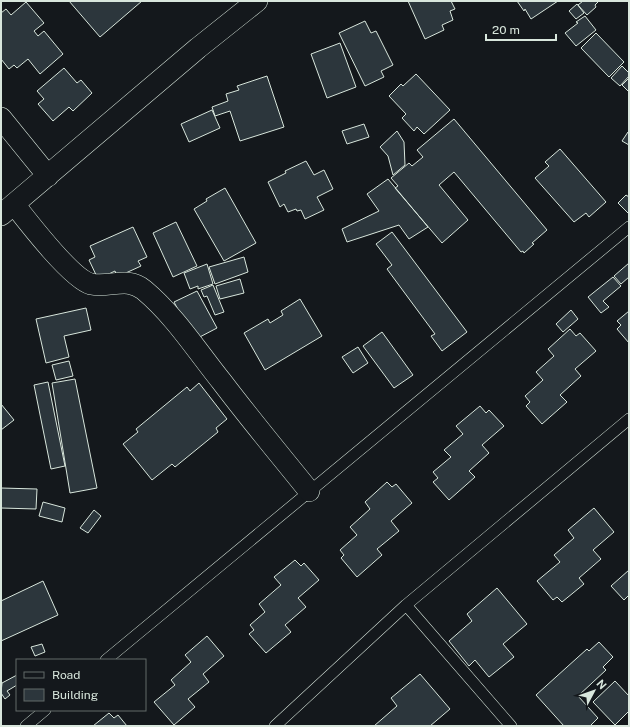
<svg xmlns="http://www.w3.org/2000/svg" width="630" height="727" viewBox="0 0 630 727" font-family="'Public Sans',sans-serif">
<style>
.building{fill:#2c363c;stroke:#d8e6dc}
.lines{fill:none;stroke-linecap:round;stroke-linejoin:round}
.service-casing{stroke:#d8e6dc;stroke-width:12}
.minor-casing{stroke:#d8e6dc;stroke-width:22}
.service{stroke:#14181c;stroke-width:11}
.minor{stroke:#14181c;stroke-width:21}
</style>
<rect width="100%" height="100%" fill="#14181c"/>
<path class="building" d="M69 1H142L100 37Z
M408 1H451L455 9 450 11 453 20 442 25 444 30 425 39Z
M517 1H558L531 19 525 9 524 11Z
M583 1H599L595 5 596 7 587 15 578 5Z
M26 2 44 23 34 31 38 36 44 31 63 54 40 74 28 59 17 68 14 65 9 69 1 59V13L6 9 11 15Z
M577 4 584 13 576 19 569 11Z
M585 16 596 30 576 46 565 33 578 23 576 22Z
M365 21 371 33 376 31 393 65 381 71 384 77 365 86 339 33Z
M596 33 624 62 609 77 581 48Z
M340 43 356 87 327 98 311 54Z
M622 66 629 73V76L620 86 611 78Z
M64 68 77 83 81 80 92 93 73 111 69 107 53 121 38 104 44 99 37 91Z
M416 74 450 110 424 134 417 127 414 131 402 118 406 114 389 96 401 84 403 86Z
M267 76 284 127 240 141 230 111 215 116 212 107 228 101 226 94 239 90 237 86Z
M629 78V92L622 85Z
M212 110 220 128 189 142 181 124Z
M454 119 547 230 532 243 534 244 524 253 523 251 521 252 454 172 439 185 468 220 442 243 395 188 398 186 391 178 409 163 412 166 423 157 417 150Z
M364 124 369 137 347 144 342 131Z
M397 131 404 142 405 165 393 175 388 156 380 147Z
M628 132H629V145L622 141Z
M560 149 606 202 589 217 586 213 574 222 535 178 549 166 545 162Z
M306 161 314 175 324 170 333 189 317 197 324 210 305 219 301 210 297 211 296 209 288 212 284 204 280 207 268 182 286 173 285 171Z
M388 179 428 227 409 239 399 225 347 242 342 229 379 211 367 194Z
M225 188 256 243 224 261 194 209 207 201 206 199Z
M626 195 629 197V214L618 203Z
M176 222 197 266 173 277 153 233Z
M133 227 147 257 138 261 141 266 117 277 115 271 98 279 89 260 95 257 90 246Z
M392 232 467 332 442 351 431 336 435 334 387 269 392 265 376 244Z
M244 257 248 272 215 284 209 267Z
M629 263V277L621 284 614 276Z
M207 264 213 284 198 289V286L190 289 184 273Z
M613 277 621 286 603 301 609 307 601 313 588 297Z
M240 279 244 293 220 299 216 286Z
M213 285 224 312 215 315 207 296 204 297 201 290Z
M197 291 217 328 194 340 174 302Z
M300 299 322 336 265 370 244 333 268 319 270 323 283 315 281 311Z
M86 308 91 330 64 336 69 357 46 363 36 319Z
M571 310 578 319 563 332 556 324Z
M629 311V343L617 329 621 325 617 321Z
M570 329 576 336 580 333 596 351 575 369 581 376 560 395 567 402 542 424 526 406 530 402 525 396 543 380 536 372 554 356 548 349Z
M382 332 413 375 394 388 363 346Z
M358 347 368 363 353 373 342 357Z
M69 361 73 376 56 380 52 365Z
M75 379 97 488 70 493 52 383Z
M48 382 65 466 51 469 34 385Z
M199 383 227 419 216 428 218 432 175 467 172 464 152 480 123 444 138 432 136 429 187 387 190 391Z
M1 404 14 420 1 430Z
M480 406 486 413 489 410 504 426 482 445 489 453 469 471 475 477 449 500 433 482 438 478 433 472 451 457 444 450 463 434 456 426Z
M387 482 392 487 396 484 412 503 391 521 399 531 377 549 382 555 357 577 341 558 344 555 340 550 357 535 350 527 370 509 365 502Z
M1 488 37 489 36 509 1 508Z
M43 502 65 508 62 522 39 516Z
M594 508 614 532 593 550 601 559 579 578 584 584 562 602 557 597 553 600 537 581 560 562 554 555 574 538 568 530Z
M94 510 101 516 88 533 80 528Z
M295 560 301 566 304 563 319 580 298 598 306 607 285 625 291 632 266 653 249 634 254 630 250 625 265 612 259 604 281 585 274 577Z
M629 570V595L624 600 611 586Z
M43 581 58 615 1 641V601Z
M497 588 527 624 503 644 514 657 489 677 475 660 469 666 449 641 472 621 467 614Z
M207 636 224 656 203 674 209 682 188 699 195 707 174 725 154 702 175 685 171 680 191 662 185 655Z
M599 642 613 657 603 667 606 670 578 696 598 718 590 726H564L536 695 587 649 589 651Z
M42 644 45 652 35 656 31 647Z
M420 674 450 709 430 726H374L397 706 391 698Z
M17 675V685L7 691 10 695 5 699 1 693 2 683Z
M615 681 629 696V711L615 725 593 702Z
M109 713 114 718 118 715 127 726H93Z"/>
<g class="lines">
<g class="service-casing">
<path id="service" d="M406 605 511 726
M106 660 629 227
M26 726 45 710
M275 726 406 605 629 419"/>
</g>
<g class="minor-casing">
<path id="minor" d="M1 118 48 176
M14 204C28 222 72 279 91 284 110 288 127 276 144 290 175 316 197 351 222 382 250 419 280 455 309 491
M1 215 198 48 257 1"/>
</g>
<use href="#service" class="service"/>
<use href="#minor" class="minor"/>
</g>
<rect width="630" height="727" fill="none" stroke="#d8e6dc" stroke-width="4"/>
<rect x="16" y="659" width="130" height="52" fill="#14181c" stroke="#626a69"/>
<rect x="24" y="672" width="20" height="6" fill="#14181c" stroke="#626a69"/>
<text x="52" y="679" font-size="12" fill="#d8e6dc">Road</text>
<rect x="24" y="689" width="20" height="12" fill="#2c363c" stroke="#626a69"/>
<text x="52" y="699" font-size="12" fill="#d8e6dc">Building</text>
<g transform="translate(594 691) rotate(49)" stroke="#14181c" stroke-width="3" paint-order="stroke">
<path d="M0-3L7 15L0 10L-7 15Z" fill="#d8e6dc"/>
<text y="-6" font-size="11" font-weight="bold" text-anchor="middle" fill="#d8e6dc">N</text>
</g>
<path d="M486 34v6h70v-6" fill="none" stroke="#d8e6dc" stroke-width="2"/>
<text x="492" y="34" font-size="12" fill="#d8e6dc" stroke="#14181c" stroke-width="3" paint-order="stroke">20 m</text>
</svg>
